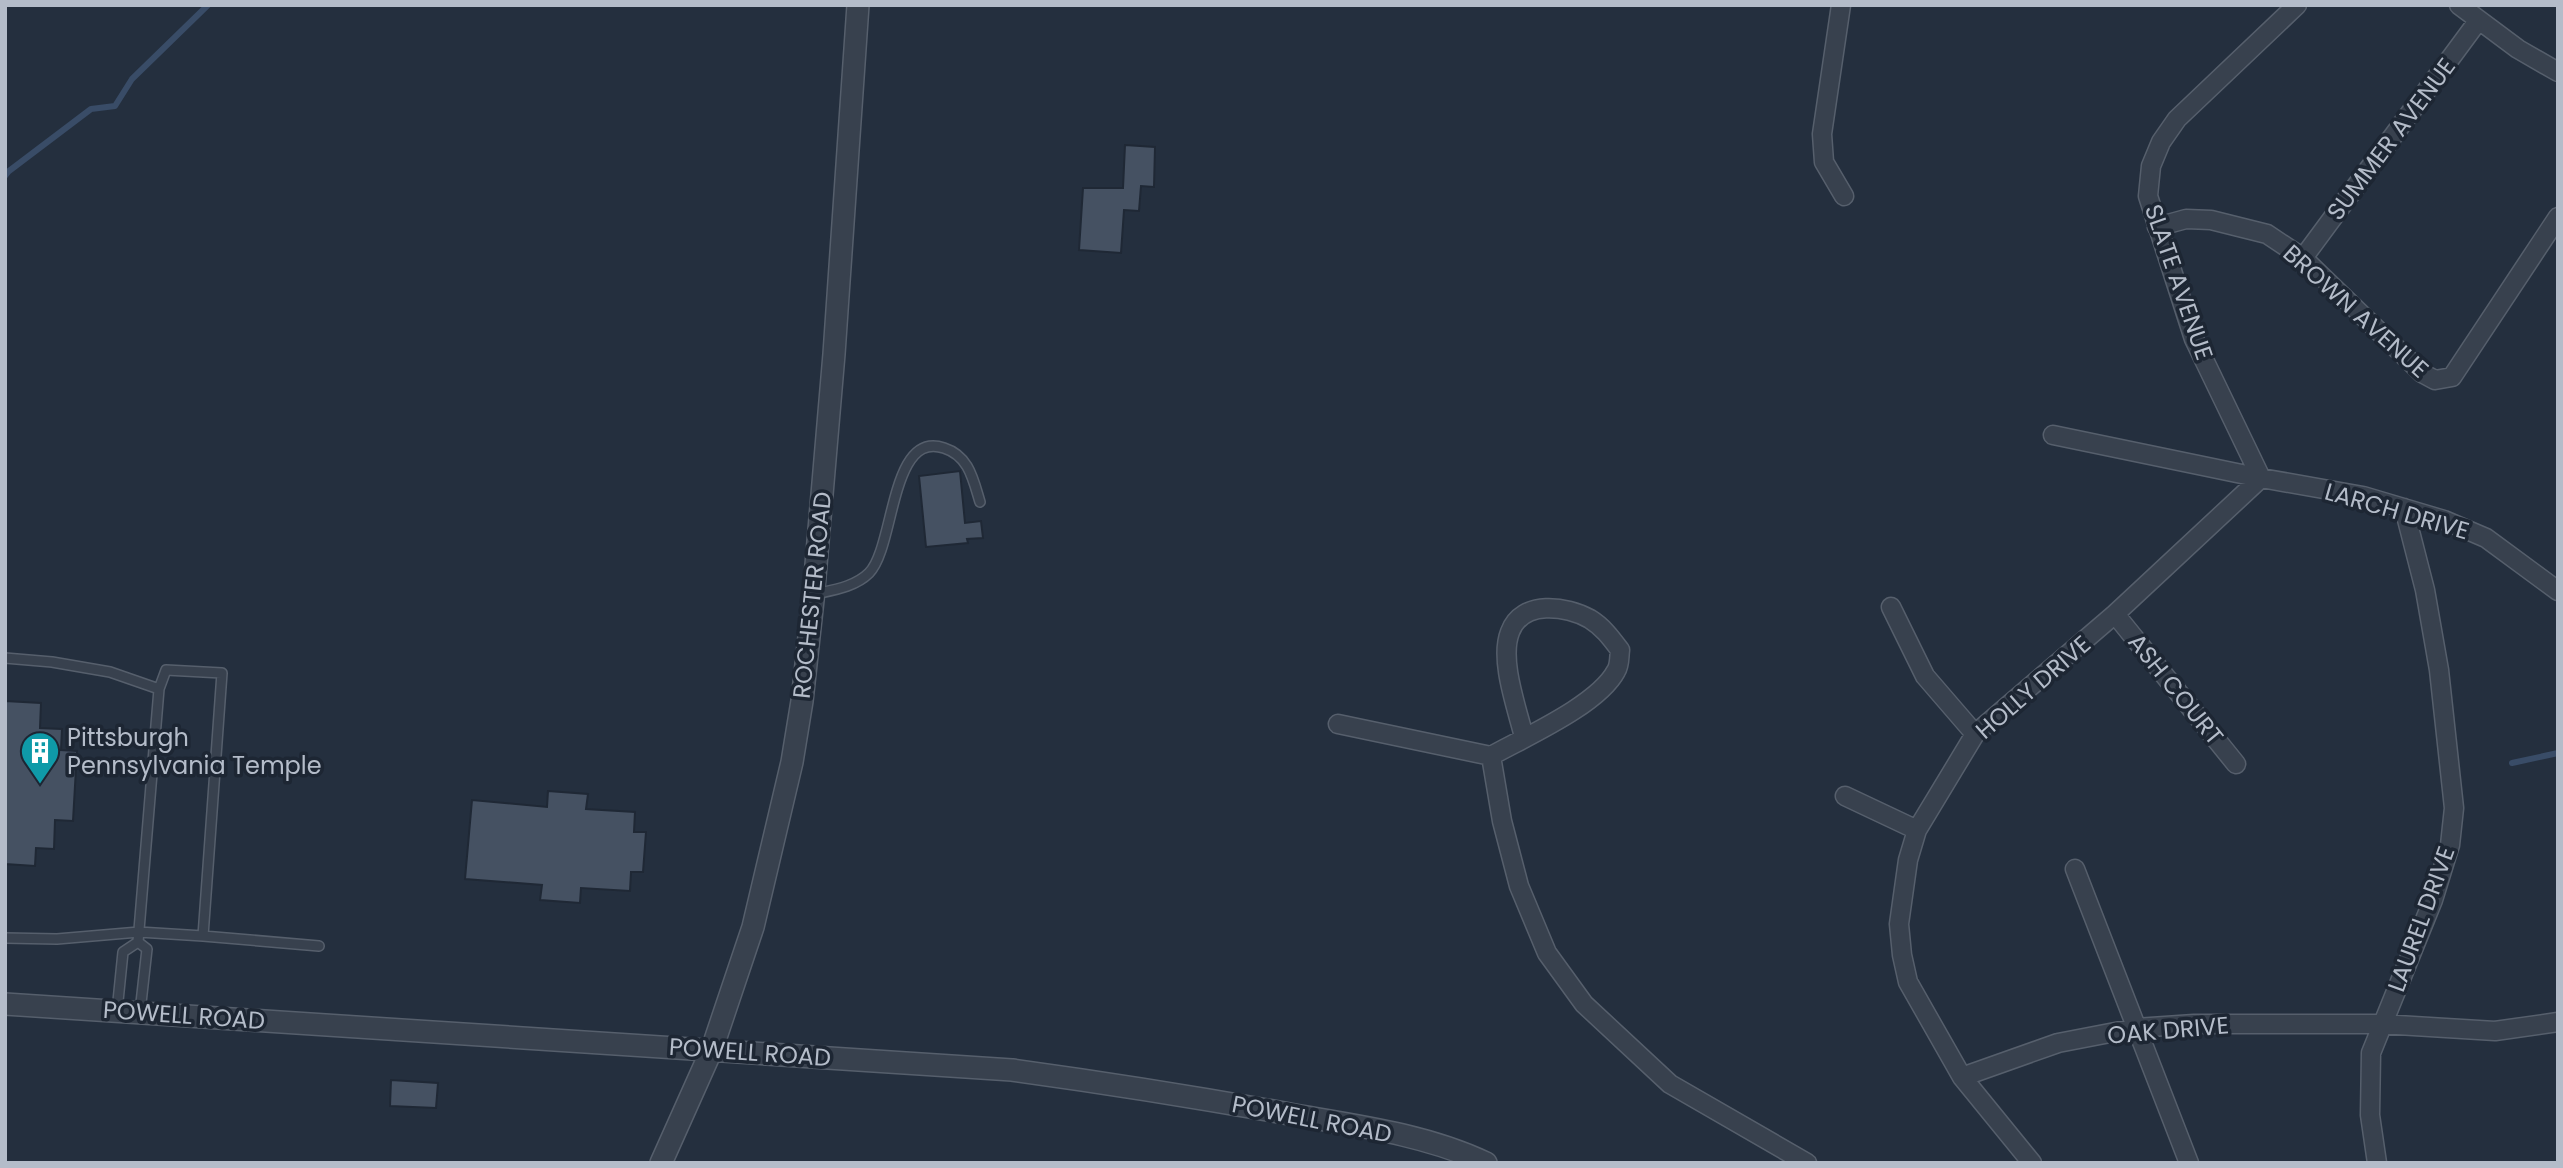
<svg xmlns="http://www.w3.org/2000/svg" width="2563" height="1168" viewBox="0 0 2563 1168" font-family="Poppins,sans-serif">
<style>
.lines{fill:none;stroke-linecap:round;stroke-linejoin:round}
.stream{stroke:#394c67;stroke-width:6}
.building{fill:#455162;stroke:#1f2835;stroke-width:2}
.service-casing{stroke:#565f6c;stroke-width:12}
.minor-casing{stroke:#565f6c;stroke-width:21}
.tertiary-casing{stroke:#565f6c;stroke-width:24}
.service{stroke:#38414e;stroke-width:9}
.minor{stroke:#38414e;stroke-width:18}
.tertiary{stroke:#38414e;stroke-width:21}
.labels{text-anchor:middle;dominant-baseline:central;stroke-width:7;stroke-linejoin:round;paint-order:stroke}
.street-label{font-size:24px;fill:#b4bcc9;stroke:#1d2633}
.poi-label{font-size:24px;fill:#b4bcc9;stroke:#1d2633;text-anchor:start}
</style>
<rect width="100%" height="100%" fill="#242f3e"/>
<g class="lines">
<path class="stream" d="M5 176 9 171 91 109 115 106 132 79 208 5
M2512 763 2558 753"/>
</g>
<path class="building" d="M1125 145 1155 147 1154 187 1141 186 1139 211 1124 210 1121 253 1079 250 1083 188H1123Z
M960 471 965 523 981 521 983 538 967 539 968 543 926 547 919 476Z
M5 701 41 703 40 728 62 729 61 750 77 751 73 821 55 820 54 849 36 848 35 866 5 864Z
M548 791 588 794 586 809 635 812 634 832H646L643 872H631L630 891 581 888 580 903 540 900 542 885 465 879 472 800 547 807Z
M391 1080 438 1083 436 1108 390 1106Z"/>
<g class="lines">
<g class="service-casing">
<path id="service" d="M815 594C833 590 855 587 869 573 895 547 890 430 944 448 969 456 973 479 980 502
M5 658 52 662 110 672 159 689
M5 938 57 939 139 932 203 936
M138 942 159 689 166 670 222 673 203 936 319 946
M117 1011 123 952 138 942 147 949 140 1012"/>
</g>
<g class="minor-casing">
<path id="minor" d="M1841 5 1822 134 1824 162 1844 196
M2459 5 2518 49 2558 72
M2157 227 2186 219 2211 220 2267 234 2303 258 2422 373 2435 380 2452 377 2558 217
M2303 258 2478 21
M2053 435 2261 478 2363 496 2444 520 2486 538 2558 591
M2261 478 2194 339 2148 196 2151 166 2161 142 2177 119 2297 5
M1891 607 1925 676 1975 734
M2115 614 2236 764
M1338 724 1491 756
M1491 756 1502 821 1519 886 1547 953 1584 1004 1670 1084 1807 1163
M1491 756C1525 737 1598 705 1616 671 1620 665 1619 657 1620 650 1611 638 1603 627 1590 619 1567 606 1522 599 1510 632 1499 660 1517 708 1524 737
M1845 796 1917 830
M2075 869 2189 1163
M1962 1077 2058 1043 2136 1028 2194 1024H2381L2495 1031 2558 1022
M2032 1163 1962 1077 1908 982 1902 955 1899 924 1908 860 1917 830 1975 734 2115 614 2261 478
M2377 1163 2370 1115 2371 1053 2433 900 2450 845 2454 808 2439 670 2425 590 2404 508"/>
</g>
<g class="tertiary-casing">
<path id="tertiary" d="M5 1004 1012 1070C1107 1083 1201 1098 1295 1115 1359 1126 1427 1135 1486 1163
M661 1163 712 1049 753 927 792 762 802 701 813 600 834 354 858 5"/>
</g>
<use href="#service" class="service"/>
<use href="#minor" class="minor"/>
<use href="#tertiary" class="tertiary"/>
</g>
<defs>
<g id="building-pin" transform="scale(2.0125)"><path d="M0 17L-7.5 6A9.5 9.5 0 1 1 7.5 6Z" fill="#0f9aa8" stroke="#1d2633"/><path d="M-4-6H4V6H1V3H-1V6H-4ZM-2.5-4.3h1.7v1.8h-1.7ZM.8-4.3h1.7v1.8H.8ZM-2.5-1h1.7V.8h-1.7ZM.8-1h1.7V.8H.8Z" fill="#fff"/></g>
</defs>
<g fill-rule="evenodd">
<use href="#building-pin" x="40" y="751"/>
</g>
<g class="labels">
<g class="street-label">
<text transform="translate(2391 139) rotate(-53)">SUMMER AVENUE</text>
<text transform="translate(2179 282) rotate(71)">SLATE AVENUE</text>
<text transform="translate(2356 311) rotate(42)">BROWN AVENUE</text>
<text transform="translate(2397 511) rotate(16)">LARCH DRIVE</text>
<text transform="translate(812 595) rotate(-84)">ROCHESTER ROAD</text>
<text transform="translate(2033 687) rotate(-41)">HOLLY DRIVE</text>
<text transform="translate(2176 689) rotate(51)">ASH COURT</text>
<text transform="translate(2421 919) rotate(-70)">LAUREL DRIVE</text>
<text transform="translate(184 1015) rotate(4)">POWELL ROAD</text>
<text transform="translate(2168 1030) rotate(-5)">OAK DRIVE</text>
<text transform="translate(750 1052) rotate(4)">POWELL ROAD</text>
<text transform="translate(1312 1119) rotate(11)">POWELL ROAD</text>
</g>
<g class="poi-label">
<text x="67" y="737">Pittsburgh<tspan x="67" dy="28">Pennsylvania Temple</tspan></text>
</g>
</g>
<rect width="2563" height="1168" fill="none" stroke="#b4bcc9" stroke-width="14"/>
</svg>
